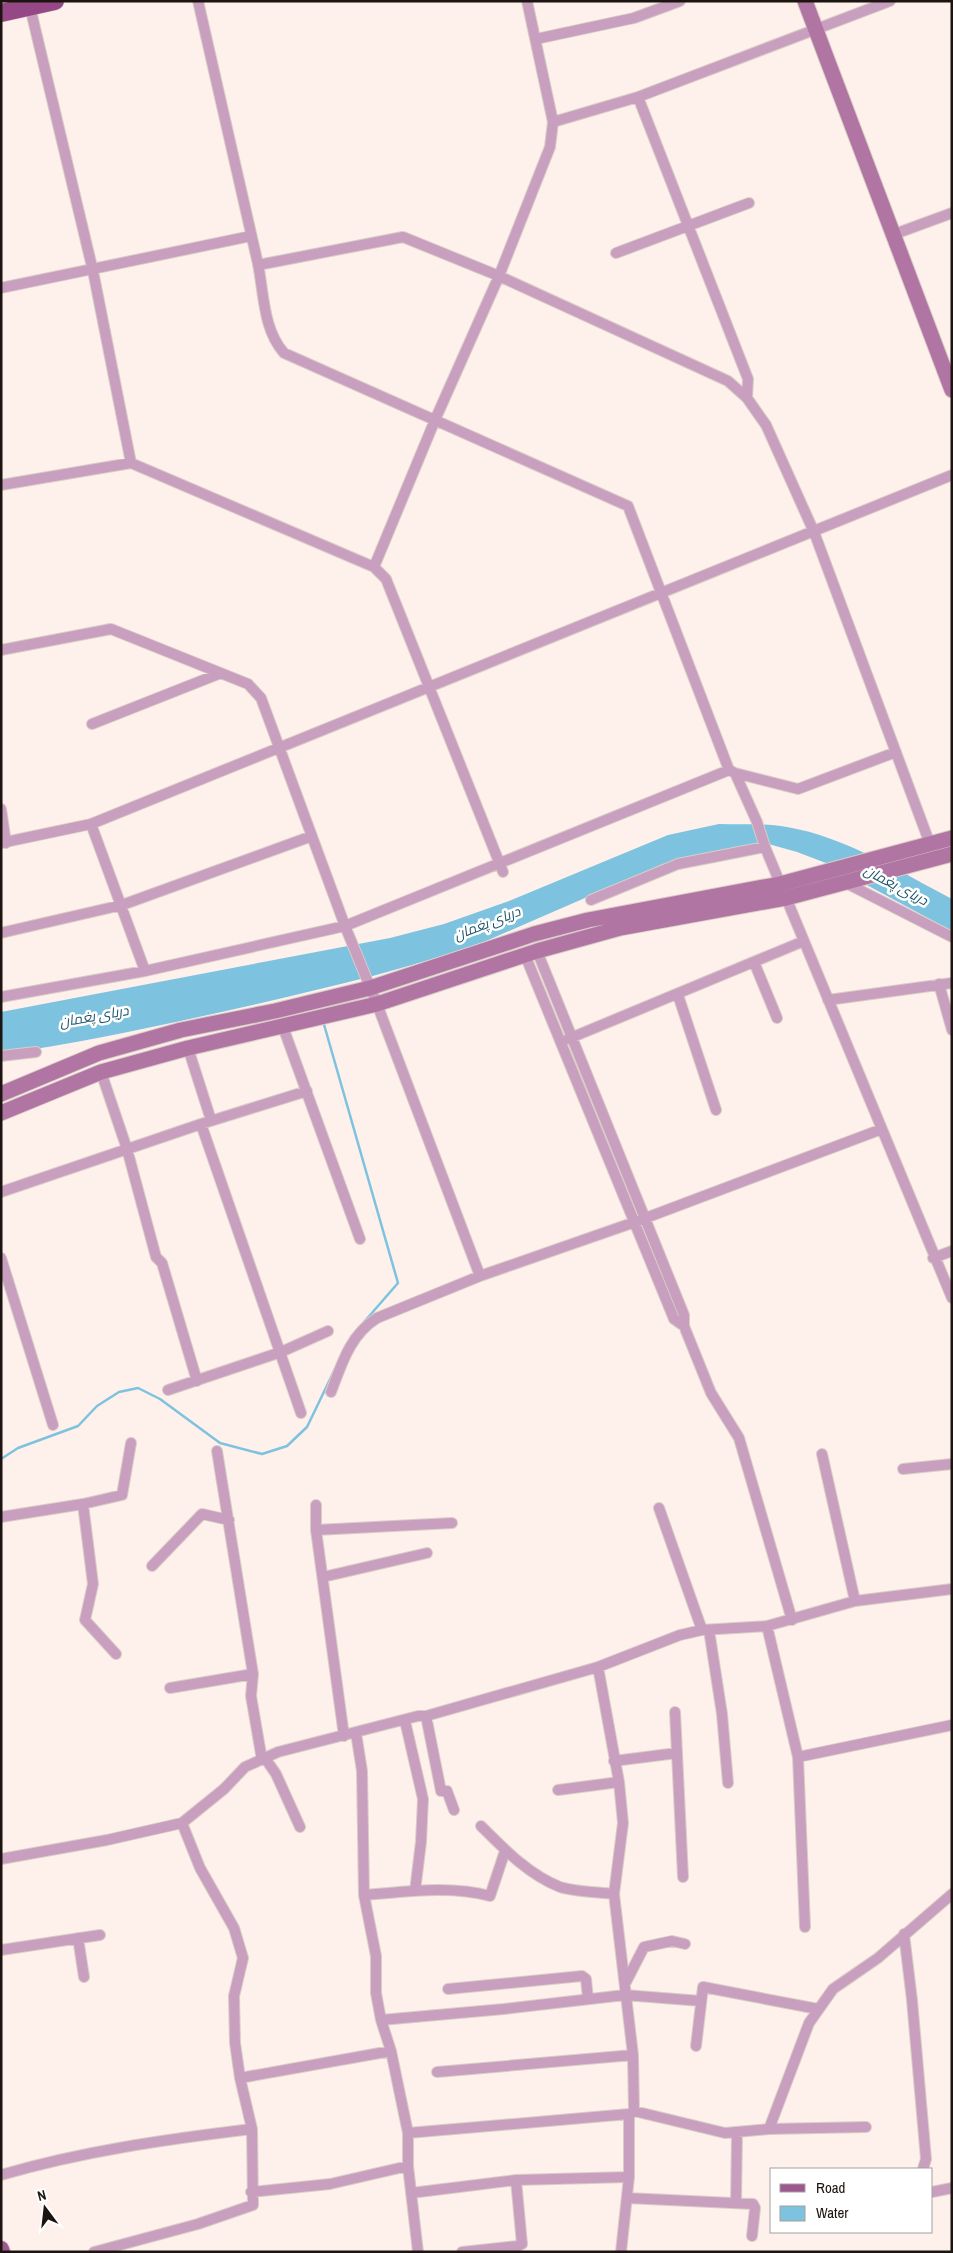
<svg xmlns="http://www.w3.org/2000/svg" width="953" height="2253" viewBox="0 0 953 2253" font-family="'Archivo Narrow',Cairo,sans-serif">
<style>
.water{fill:#7dc3df}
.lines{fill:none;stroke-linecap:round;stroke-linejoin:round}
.stream{stroke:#7dc3df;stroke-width:2.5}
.minor-casing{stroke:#dacdc7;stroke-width:12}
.secondary-casing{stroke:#dacdc7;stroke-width:17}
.primary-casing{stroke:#dacdc7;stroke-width:18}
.trunk-casing{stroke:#dacdc7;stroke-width:19}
.minor{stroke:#c89fbe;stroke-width:10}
.secondary{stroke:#b075a3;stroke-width:15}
.primary{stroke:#9e578f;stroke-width:16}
.trunk{stroke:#964886;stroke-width:18}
.labels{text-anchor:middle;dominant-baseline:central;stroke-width:5;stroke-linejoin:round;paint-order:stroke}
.water-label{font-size:14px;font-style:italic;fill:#1b5468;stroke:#fff}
</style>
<rect width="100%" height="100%" fill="#fef0ea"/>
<path class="water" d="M719 824C741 825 765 823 787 827 846 837 900 872 952 899V931L826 863 797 852 765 843 699 855 663 864 486 941C412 968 334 986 257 1004 172 1023 88 1042 1 1054V1012L390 938 444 924 509 901 668 835Z"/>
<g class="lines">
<path class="stream" d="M323 1021 398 1283 351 1337
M1 1459 18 1448 78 1426 97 1406 119 1392 138 1388 160 1399 220 1443 262 1454 287 1446 307 1427 348 1342"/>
<g class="minor-casing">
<path id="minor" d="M198 1C218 89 238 176 258 264 264 294 263 329 284 353L628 506 729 770 735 773 757 822 765 847 952 1298
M30 7 93 271 131 463
M536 39 634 18 680 1
M638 97 748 379 747 398
M553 122 638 97 890 1
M892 235 952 213
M616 253 749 203
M258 265 403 237 499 276 728 381 747 398 766 425 814 532 930 844
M1 288 251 236
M1 485 131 463 374 567 386 579 503 872
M374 567 435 420 499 276 550 147 553 122 527 1
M1 650 111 629 248 684 261 698 345 926 377 1004 480 1276
M92 724 221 673
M735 773 798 789 896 752
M1 809 6 843
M91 824 145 971
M1 843 91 824 952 475
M844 882 952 937
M591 900 678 864 765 847
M1 933 122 905 312 836
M537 951 684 1315V1326L711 1393 739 1438 792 1620
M525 955 674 1319 684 1326
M754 962 777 1018
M939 984 952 1030
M678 995 716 1110
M1 997 145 971 345 926 729 770
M828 1000 952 983
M283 1027 360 1239
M568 1039 804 941
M188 1048 211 1120
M1 1056 36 1052
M101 1072 127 1149 156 1257 162 1263 197 1381
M201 1124 301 1413
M1 1192 201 1124 307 1091
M1 1258 53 1425
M933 1258 952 1251
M168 1390 281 1352 328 1331
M331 1392C342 1363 350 1335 377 1318L480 1276 635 1222 882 1129
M217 1451 253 1674 251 1696 262 1760
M822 1454 855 1601
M903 1469 952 1464
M83 1504 93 1584 85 1620 116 1654
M316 1505V1530L344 1736
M659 1508 702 1630
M1 1517 83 1504 122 1495 131 1443
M316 1530 452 1523
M152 1566 202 1514 229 1520
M323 1577 427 1553
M767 1626 798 1757 805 1927
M709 1630 722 1714 728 1783
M598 1667 619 1782 623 1823 614 1894 633 2055 634 2111 629 2114V2177L621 2252
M170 1688 253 1674
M675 1712 683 1877
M426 1716 441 1791H447L454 1810
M405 1721 423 1799 421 1842 415 1891
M356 1733 362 1771 364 1895 376 1956V1993L381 2020 391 2051 408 2133V2166L418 2252
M798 1757 952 1725
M265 1758 276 1774 300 1827
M614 1761 677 1753
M558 1790 619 1782
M481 1826C504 1849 529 1875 560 1887 576 1892 597 1892 614 1894
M1 1859 107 1840 182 1823 224 1789 245 1767 278 1752 418 1716H426L598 1667 680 1635 702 1630 767 1626 855 1601 952 1589
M364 1895C405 1892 449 1885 490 1896L505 1851
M904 1934 912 2000 926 2159 923 2169
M78 1938 84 1977
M1 1950 100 1935
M626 1982 644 1947 672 1941 685 1944
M448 1989 582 1976 586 1979 588 1999
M381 2020 504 2009 625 1995 701 2001
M696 2046 703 1987 818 2009
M437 2072 633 2055
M240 2078 391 2051
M634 2111 725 2133 769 2129 866 2127
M769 2129 809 2023 833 1989 878 1958 952 1894
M408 2133 629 2114
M1 2175C83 2151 168 2139 252 2129
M251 2192 330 2184 408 2166
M932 2192 952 2188
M411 2193 516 2180 629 2177
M627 2198 753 2204 755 2208 752 2236
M736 2202 737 2133
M94 2252 198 2224 253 2205 252 2129 240 2078 235 2043 234 1996 243 1958 234 1928 200 1868 182 1823
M462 2252 518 2246 522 2244 516 2180"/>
</g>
<g class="secondary-casing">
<path id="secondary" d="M805 1 952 390
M1 1094 99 1053 181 1030 275 1011 370 988 534 934 588 920 780 884 952 838
M1 1113 101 1072 188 1048 377 1004 537 951 620 928 786 898 952 854"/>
</g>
<g class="primary-casing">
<path id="primary" d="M1 2249 2 2252"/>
</g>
<g class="trunk-casing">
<path id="trunk" d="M1 13 55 1"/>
</g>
<use href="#minor" class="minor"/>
<use href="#secondary" class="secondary"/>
<use href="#primary" class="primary"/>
<use href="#trunk" class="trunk"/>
</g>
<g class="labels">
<g class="water-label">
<text transform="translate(896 885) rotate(28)">دریای پغمان</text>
<text transform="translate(487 923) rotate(-21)">دریای پغمان</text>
<text transform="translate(94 1016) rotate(-10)">دریای پغمان</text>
</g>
</g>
<rect width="953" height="2253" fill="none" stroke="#1b1410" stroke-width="5"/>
<rect x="770" y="2168" width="162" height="65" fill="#ffffff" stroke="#a4a19f"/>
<rect x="780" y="2184" width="25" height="8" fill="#9e578f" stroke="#a4a19f"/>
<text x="816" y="2193" font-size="15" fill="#1b1410">Road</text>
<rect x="780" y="2206" width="25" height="15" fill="#7dc3df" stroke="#a4a19f"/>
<text x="816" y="2218" font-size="15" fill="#1b1410">Water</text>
<g transform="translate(45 2208) rotate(345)" stroke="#ffffff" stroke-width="4" paint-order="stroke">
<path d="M0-4L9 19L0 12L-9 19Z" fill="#1b1410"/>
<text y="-8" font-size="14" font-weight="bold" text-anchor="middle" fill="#1b1410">N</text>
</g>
</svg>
